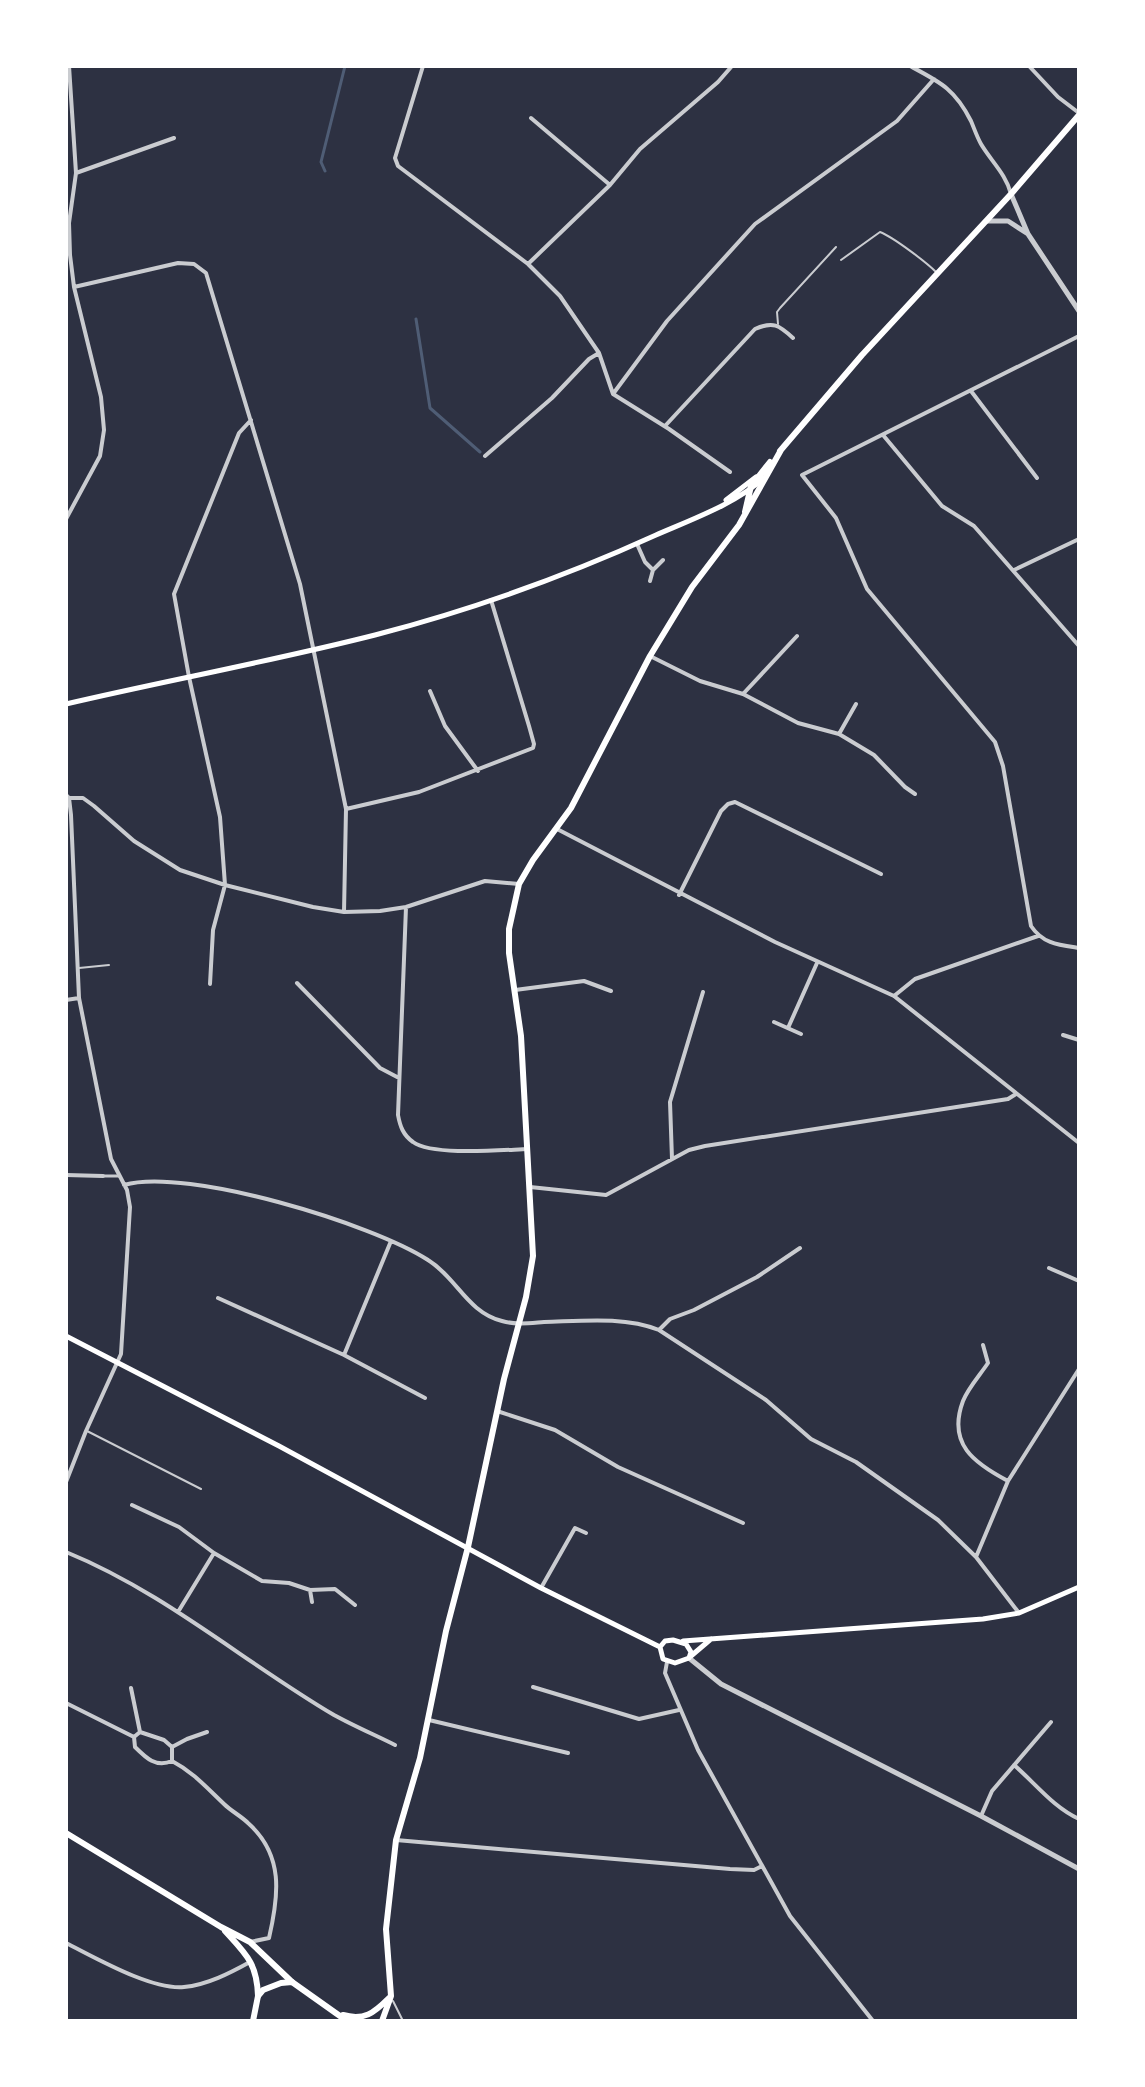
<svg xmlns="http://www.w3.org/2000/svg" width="1145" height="2087" viewBox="0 0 1145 2087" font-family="'Varela Round',sans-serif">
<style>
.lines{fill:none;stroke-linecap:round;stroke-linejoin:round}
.stream{stroke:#4f5d75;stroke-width:3}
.service{stroke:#caccd0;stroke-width:2}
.pedestrian{stroke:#caccd0;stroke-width:3}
.minor{stroke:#caccd0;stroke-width:4}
.tertiary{stroke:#caccd0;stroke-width:5}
.secondary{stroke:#fff;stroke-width:5}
.primary{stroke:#fff;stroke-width:6}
.trunk{stroke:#fff;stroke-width:6}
</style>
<rect width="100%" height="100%" fill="#2d3142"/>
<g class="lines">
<path class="stream" d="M325 171 321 162 345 66
M416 319 430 408 480 452"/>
<path class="service" d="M841 260 880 232C893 237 926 262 936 272
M778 324 777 312 780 308 836 247
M79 968 109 965
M87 1431 201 1489
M393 2001 403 2021"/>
<path class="pedestrian" d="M103 1176H119"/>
<path class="minor" d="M423 66 395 158 398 166 528 264 560 296 599 353 613 394 669 429 730 472
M910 66C940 82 955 89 971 121 974 128 977 137 981 144 991 161 1006 174 1011 194
M1029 66 1058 97 1079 113
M531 118 610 185
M76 173 174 138
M528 264 610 185 640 149 718 82 732 66
M74 287 178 263 194 264 206 273 300 584 346 809 344 912
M1079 336 802 475 836 518 867 589 995 742 1003 766 1031 926C1043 944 1059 945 1079 948
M971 391 1037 478
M613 394 667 321 755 224 897 121 934 79
M665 426 755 329C773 321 779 325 793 338
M883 435 942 506 974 526 1079 646
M485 456 552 398 589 359 599 353
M66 519 100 456 104 430 101 397 74 287 70 255 69 223 76 173 69 66
M637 544 645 562 653 570
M1014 570 1079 539
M650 581 653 570 663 560
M650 656 700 681 743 694 798 723 839 734 874 755 905 787 915 794
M430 691 445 726 478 771
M743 694 797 636
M839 734 856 704
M66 795 69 798 71 815 79 998 111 1159 127 1190 130 1207 121 1354 86 1431 66 1482
M69 798H83L94 806 134 841 180 870 225 885 313 907 344 912 380 911 406 907 485 881 519 884
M346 809 419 792 533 748 534 744 529 726 491 600
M557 829 775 942 894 996 1079 1143
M679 895 721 811 728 804 735 802 881 874
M406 907 398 1115C400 1126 403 1135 413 1142 432 1156 501 1150 528 1149
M297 983 380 1068 399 1078
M210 984 213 930 225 885 220 817 189 677 174 594 239 433 251 420
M515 990 584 981 611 991
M894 996 915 979 1038 936
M66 1000 79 998
M774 1022 801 1034
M788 1028 817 963
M1063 1035 1079 1040
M672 1159 670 1102 703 992
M66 1175 103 1176
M124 1185C187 1167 373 1224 428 1260 457 1278 467 1312 502 1321 516 1325 530 1323 544 1322 581 1321 624 1316 659 1330L766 1400 811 1439 856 1462 938 1520 976 1557 1019 1613
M530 1187 606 1195 689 1150 705 1146 1008 1099 1016 1094
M1049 1268 1079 1281
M218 1298 344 1355 425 1398
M659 1330 670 1319 694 1310 757 1277 800 1248
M983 1345 988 1363C980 1375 968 1388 963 1401 947 1444 974 1463 1008 1481
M344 1355 391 1241
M497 1411 555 1430 618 1467 743 1523
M132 1505 179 1527 214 1553 262 1581 289 1583 310 1590 335 1589 355 1605
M66 1552C164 1592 244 1662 334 1715 354 1726 375 1735 395 1745
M976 1557 1008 1481 1079 1369
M541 1588 575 1528 586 1533
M310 1590 312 1602
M178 1612 214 1553
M667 1662 665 1673 698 1750 790 1916 873 2021
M533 1687 639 1719 679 1710
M131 1688 140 1732
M66 1703 134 1737 135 1747C146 1758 156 1768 172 1761V1747L164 1740 140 1732 134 1737
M429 1720 568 1753
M172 1747 187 1739 207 1732
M172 1761C193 1772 207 1788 224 1804 231 1811 241 1816 248 1823 284 1855 279 1895 269 1938L250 1942
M1014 1765C1036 1784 1053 1807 1079 1819
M981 1816 992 1791 1051 1722
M396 1840 730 1869 754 1870 762 1866
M66 1943C96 1958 151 1990 184 1987 207 1985 230 1973 250 1962"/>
<path class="tertiary" d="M1011 194 1028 234 1079 311
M986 221H1008L1028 234
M689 1658 721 1684 981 1816 1079 1869"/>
<path class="secondary" d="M726 500 756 477
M66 704C169 680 273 661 375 635 471 610 566 576 656 535 688 521 740 502 763 478
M66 1336 279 1446 541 1588 660 1647
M673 1640 686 1644 691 1652 689 1658 675 1663 663 1659 660 1647 665 1641Z
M683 1641 983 1619 1019 1613 1079 1587
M691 1656 711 1639"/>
<path class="primary" d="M66 1833 221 1927 250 1942 292 1982
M225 1931C246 1954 257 1963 258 1996"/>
<path class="trunk" d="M780 451 862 355 1011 194 1079 115
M745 512 751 486 770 462
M343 2015C364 2021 374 2013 389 1998
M253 2021 258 1996 263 1990 281 1983 292 1982 347 2021
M382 2021 391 1996 386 1929 396 1840 420 1758 446 1631 468 1547 504 1379 526 1297 533 1256 521 1036 509 953V929L519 884 533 860 571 808 650 656 692 587 739 525 781 450"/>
</g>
<rect width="1145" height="2087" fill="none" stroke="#ffffff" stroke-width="136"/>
</svg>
